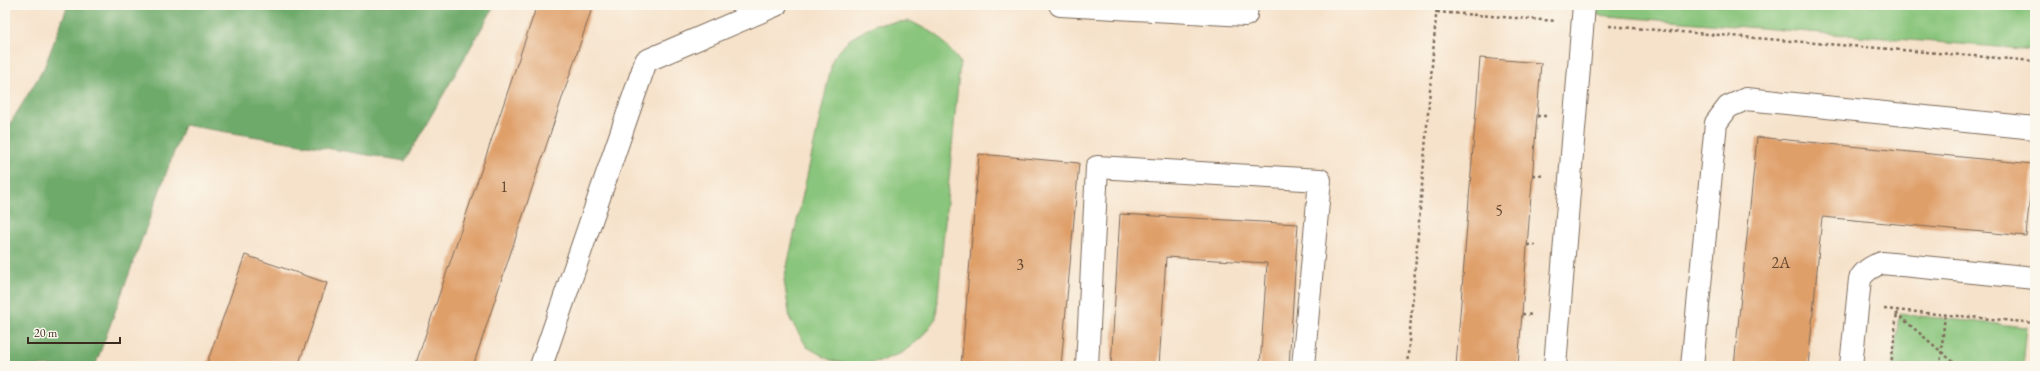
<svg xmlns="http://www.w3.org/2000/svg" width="2040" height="371" viewBox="0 0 2040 371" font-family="'EB Garamond',serif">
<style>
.green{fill:#89c57b;stroke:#62784c}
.forest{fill:#6eaa6b;stroke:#546a44}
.building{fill:#df9f69}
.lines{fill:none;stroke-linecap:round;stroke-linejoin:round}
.minor-casing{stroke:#7c6a5a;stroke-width:24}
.path{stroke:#7c6a5a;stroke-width:2.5;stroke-dasharray:3 3;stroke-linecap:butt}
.minor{stroke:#fff;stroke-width:22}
.labels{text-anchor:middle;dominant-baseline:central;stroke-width:3;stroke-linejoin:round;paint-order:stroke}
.number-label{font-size:16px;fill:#644731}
</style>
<rect width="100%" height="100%" fill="#fbf7ec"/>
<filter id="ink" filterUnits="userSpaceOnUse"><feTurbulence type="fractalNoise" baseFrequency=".025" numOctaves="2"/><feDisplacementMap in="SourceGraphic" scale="8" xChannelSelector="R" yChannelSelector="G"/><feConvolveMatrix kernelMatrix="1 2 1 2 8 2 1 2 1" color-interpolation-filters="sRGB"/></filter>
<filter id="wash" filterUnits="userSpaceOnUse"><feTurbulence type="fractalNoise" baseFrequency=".012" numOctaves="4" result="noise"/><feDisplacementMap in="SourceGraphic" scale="16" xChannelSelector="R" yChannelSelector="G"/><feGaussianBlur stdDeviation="0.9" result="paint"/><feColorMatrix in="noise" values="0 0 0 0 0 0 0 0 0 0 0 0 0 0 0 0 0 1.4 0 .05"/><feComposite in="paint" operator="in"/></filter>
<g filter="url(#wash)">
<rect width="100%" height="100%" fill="#f6e2ca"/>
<path class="green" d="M1597 5H2035V50L1596 15Z
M910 21 937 35 960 62 936 318 921 338 902 353 880 361 855 365 830 360 807 347 790 319 784 280 833 58 850 39 876 24Z
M1899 314 2027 327 2023 366H1893Z"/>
<path class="forest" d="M68 5H495L405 161 184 125 95 366H5V132L44 68Z"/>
<g id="blocks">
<path class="building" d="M537 5H593L473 366H415Z
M1480 58 1541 63 1518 366H1456Z
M1757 137 2033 164 2026 236 1822 217 1808 366H1734Z
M979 154 1079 163 1061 366H961Z
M1120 214 1298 224 1289 366H1260L1267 263 1166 257 1159 366H1111Z
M245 255 327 283 298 366H206Z"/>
</g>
</g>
<g filter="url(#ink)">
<use href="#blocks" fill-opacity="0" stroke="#7c6a5a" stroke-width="1"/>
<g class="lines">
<g class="minor-casing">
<path id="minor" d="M1060 5 1246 15 1247 5
M541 366 646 61 776 5
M1087 366 1097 167 1320 180 1303 366
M1555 366 1584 5
M1692 366 1716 123 1728 107 1746 99 2035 128
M1851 366 1860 279C1865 270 1872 266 1882 263L2035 278"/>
</g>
<path class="path" d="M1437 12 1556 21
M1609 26 2035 61
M1537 116H1549
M1533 175 1544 176
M1527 245H1537
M1884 309 2035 323
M1896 313 1958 366
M1522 314 1533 315
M1407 366 1437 5
M1891 366 1897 312
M1940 366 1945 315"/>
<use href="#minor" class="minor"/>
</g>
</g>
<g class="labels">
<g class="number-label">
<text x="504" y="186">1</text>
<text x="1499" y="210">5</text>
<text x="1781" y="262">2А</text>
<text x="1020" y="264">3</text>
</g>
</g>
<rect width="2040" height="371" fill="none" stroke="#fbf7ec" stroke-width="20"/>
<path d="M28 337v6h92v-6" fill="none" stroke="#3b2a1e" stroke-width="2"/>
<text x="34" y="337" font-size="12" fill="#3b2a1e" stroke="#fbf7ec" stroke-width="3" paint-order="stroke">20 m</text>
</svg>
